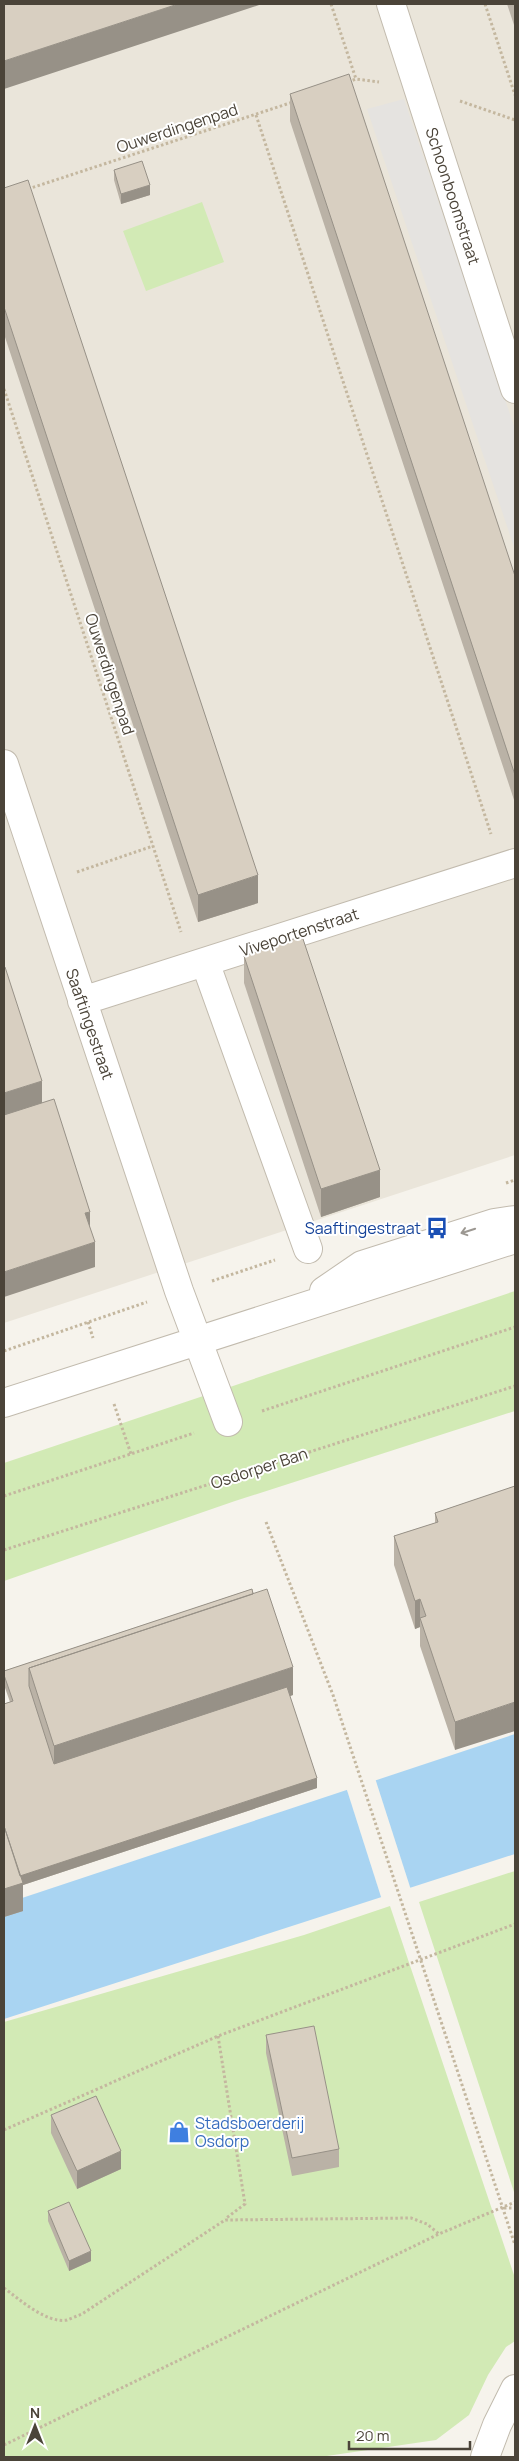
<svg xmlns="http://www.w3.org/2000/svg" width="519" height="2461" viewBox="0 0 519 2461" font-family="Manrope,sans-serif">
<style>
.residential{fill:#eae5da}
.green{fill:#d2eab5}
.parking{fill:#e5e3e0}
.water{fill:#a9d4f2}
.pier{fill:#f6f3ec}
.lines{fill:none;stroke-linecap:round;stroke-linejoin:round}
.minor-casing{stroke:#c2bbae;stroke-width:30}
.path{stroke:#c4b79f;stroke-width:3;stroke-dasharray:2.5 2.5;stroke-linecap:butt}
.minor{stroke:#fff;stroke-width:28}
.wall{fill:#bab2a6}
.shaded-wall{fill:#979187}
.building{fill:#d8cfc1;stroke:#979187}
.oneway{stroke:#9c9892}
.labels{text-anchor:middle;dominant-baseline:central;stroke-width:4;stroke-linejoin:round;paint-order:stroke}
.street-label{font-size:16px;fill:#4b4439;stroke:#fff}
.transit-label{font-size:16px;fill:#164399;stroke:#fff;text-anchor:end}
.shop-label{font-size:16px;fill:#366cbe;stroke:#fff;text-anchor:start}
</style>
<rect width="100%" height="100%" fill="#f6f3ec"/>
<path class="residential" d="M4 4H515V1155L4 1323Z"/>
<path class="green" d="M202 202 224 262 146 291 123 231Z
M515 1291V1411L235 1501 4 1581V1463Z
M515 1871V2195L419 1902Z
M390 1906 515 2278V2341L506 2347 488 2375 469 2415 436 2440 320 2457H4V2022L304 1935Z"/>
<path class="parking" d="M404 99 515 429V550L367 109Z"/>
<path class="water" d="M515 1734V1854L4 2019V1904Z"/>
<path class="pier" d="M375 1778 411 1890 382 1900 346 1787Z"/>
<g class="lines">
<g class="minor-casing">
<path id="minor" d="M391 4 515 389
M4 764 179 1291 228 1422
M205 962 308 1249
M82 1001 515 863
M324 1291 362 1265 494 1223 515 1220
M4 1403 515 1239
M485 2457 497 2425 515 2389"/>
</g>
<path class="path" d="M331 4 356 79
M485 4 515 95
M348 82 356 79 379 82
M460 101 515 120
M256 115 491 834
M28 189 293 102
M4 389 181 932
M77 872 153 846
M506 1183 515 1180
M212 1281 275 1260
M88 1322 93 1338
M4 1351 147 1302
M114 1404 131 1454
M262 1411 515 1327
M4 1496 194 1433
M266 1522 333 1695 515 2245
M4 1550 515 1386
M218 2036 245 2204 225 2219
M4 2130 218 2036 515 1924
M504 2208H515
M4 2288C19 2299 47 2324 67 2320 72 2318 77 2316 82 2314L225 2220 411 2218 427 2224 439 2234
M4 2445 439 2234 515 2202"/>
<use href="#minor" class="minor"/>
</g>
<path class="wall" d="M507 4H515V28Z
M290 94 515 576V803L290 121Z
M114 170 150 195 121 204 114 180Z
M4 188 258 903 198 922 4 334Z
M244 956 380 1197 321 1217 244 983Z
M515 1486 455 1750 420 1646V1627L415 1629 394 1565V1536L435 1523V1513Z
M252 1589 293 1695 290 1696 317 1788 23 1885V1911L4 1917V1704L10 1702 4 1685V1671Z
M266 2035 339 2149V2167L292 2176 266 2053Z
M51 2115 121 2169 77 2189 51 2133Z
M48 2211 91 2261 69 2271 48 2221Z"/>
<path class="shaded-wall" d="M178 4H262L4 89V61Z
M150 185V195L121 204V194Z
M258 875V903L198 922V895Z
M42 1081V1106L4 1119V1093Z
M380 1170V1197L321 1217V1189Z
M90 1212V1237L85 1213Z
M95 1242V1267L4 1297V1272Z
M420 1599V1627L415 1629V1601Z
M293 1667V1695L54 1774V1746Z
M515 1702V1731L455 1750V1722Z
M317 1778V1788L23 1885V1911L4 1917V1889L15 1877Z
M121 2151V2169L77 2189V2171Z
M91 2251V2261L69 2271V2261Z"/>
<path class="building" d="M4 4H178L4 61Z
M349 74 515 576V775L290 94Z
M142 161 150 185 121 194 114 170Z
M28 180 258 875 198 895 4 307V188Z
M302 936 380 1170 321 1189 244 956Z
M4 967H5L42 1081 4 1093Z
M54 1099 90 1212 85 1213 95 1242 4 1272V1115Z
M515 1486V1702L455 1722 420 1618 426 1616 420 1599 415 1601 394 1536 438 1522 435 1513Z
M252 1589 253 1594 29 1668V1686L54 1764 287 1687 317 1778 20 1876 4 1826V1704L13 1701 4 1675V1671Z
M267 1589 293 1667 54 1746 29 1668Z
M4 1826 23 1883 4 1889Z
M314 2026 339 2149 292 2158 266 2035Z
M96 2096 121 2151 77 2171 51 2115Z
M69 2202 91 2251 69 2261 48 2211Z"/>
<defs><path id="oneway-shaft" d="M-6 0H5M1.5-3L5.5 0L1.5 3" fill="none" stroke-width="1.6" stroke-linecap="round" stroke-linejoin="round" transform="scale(1.25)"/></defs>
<use class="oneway" href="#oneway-shaft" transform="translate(468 1231) rotate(162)"/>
<defs>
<g id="bus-bare" transform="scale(1.725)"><path d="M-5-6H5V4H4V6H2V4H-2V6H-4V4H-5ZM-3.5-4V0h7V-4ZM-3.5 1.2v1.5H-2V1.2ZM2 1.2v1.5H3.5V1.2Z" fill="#1a4fb4" stroke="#fff" stroke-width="2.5" paint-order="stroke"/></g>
<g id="shop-bare" transform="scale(1.725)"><path d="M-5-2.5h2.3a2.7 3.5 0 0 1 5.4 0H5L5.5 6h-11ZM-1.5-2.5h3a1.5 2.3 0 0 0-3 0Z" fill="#3f7fe0" stroke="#fff" stroke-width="2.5" paint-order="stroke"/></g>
</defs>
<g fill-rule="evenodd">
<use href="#bus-bare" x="437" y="1228"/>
<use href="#shop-bare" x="179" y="2132"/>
</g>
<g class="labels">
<g class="street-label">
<text transform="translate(177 128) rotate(-18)">Ouwerdingenpad</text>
<text transform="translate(453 196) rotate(72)">Schoonboomstraat</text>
<text transform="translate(110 674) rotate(72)">Ouwerdingenpad</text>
<text transform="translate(299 932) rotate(-18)">Viveportenstraat</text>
<text transform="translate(90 1024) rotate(71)">Saaftingestraat</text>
<text transform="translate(259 1468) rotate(-18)">Osdorper Ban</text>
</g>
<g class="transit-label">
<text x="421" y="1228">Saaftingestraat</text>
</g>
<g class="shop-label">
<text x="195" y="2123">Stadsboerderij<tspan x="195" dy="18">Osdorp</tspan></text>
</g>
</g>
<rect width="519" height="2461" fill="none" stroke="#4b4439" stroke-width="10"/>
<g transform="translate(35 2426)" stroke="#ffffff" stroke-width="4" paint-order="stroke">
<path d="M0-4L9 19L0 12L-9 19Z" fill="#4b4439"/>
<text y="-8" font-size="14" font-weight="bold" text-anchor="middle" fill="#4b4439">N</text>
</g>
<path d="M349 2441v8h121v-8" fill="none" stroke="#4b4439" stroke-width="2.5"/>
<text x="356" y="2441" font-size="15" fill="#4b4439" stroke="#ffffff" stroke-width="4" paint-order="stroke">20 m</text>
</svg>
